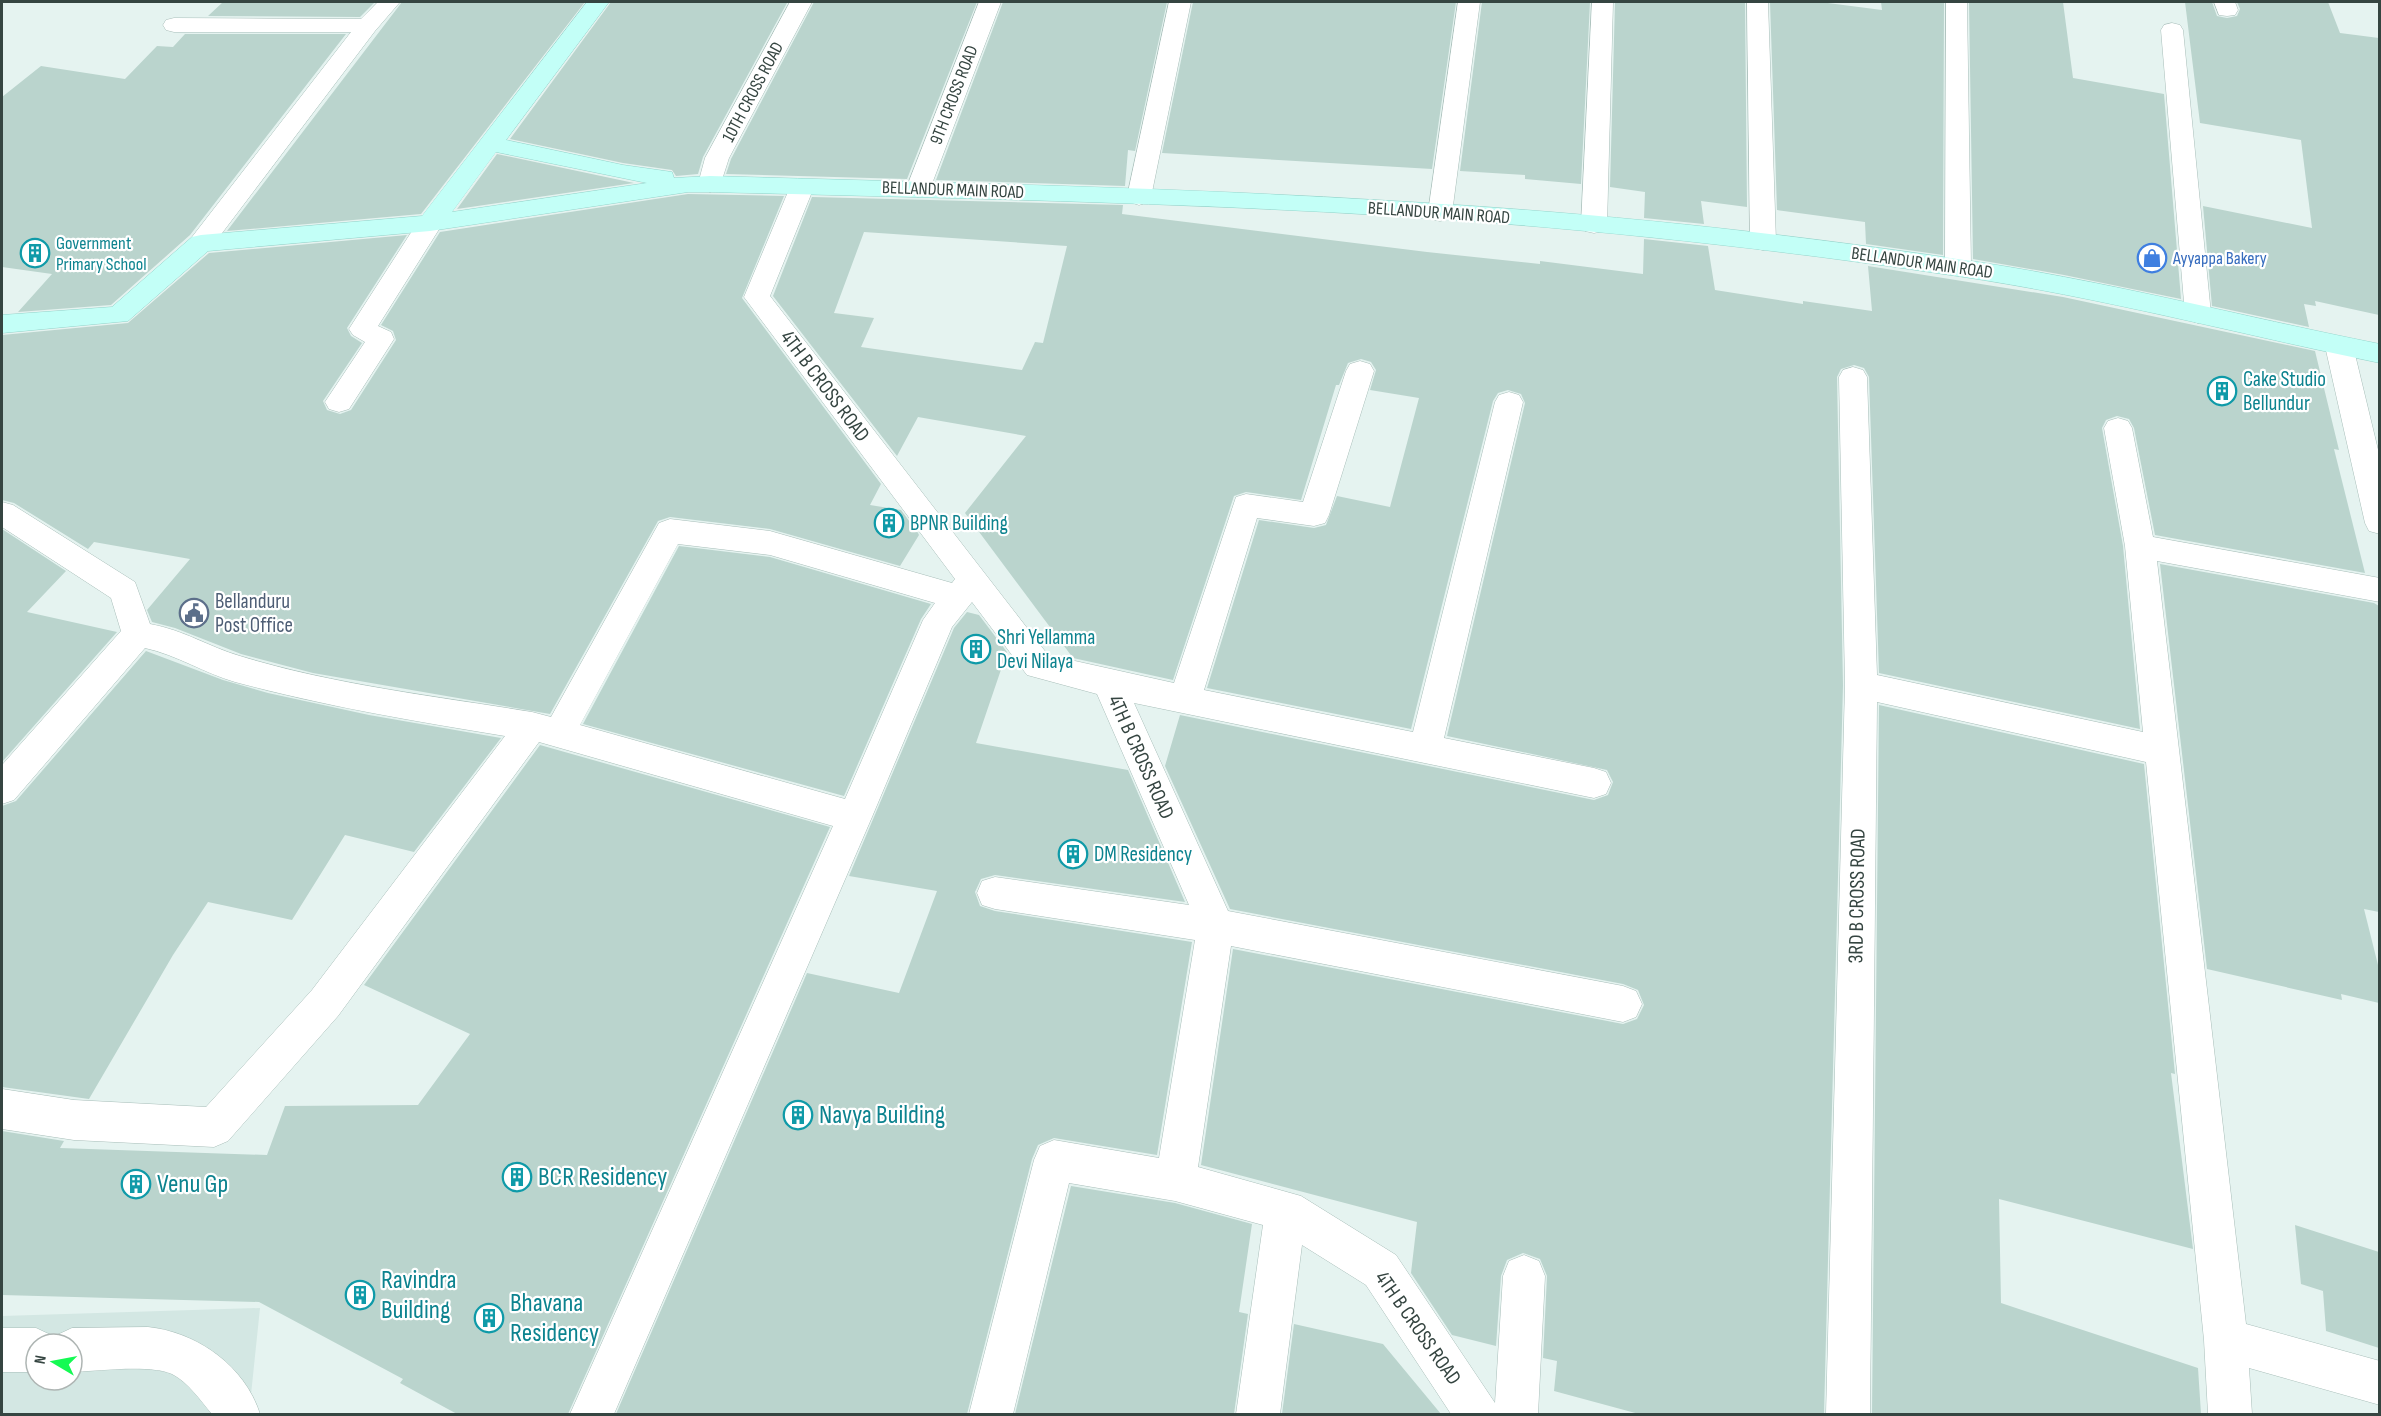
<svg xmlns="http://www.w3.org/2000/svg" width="2381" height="1416" viewBox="0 0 2381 1416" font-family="'Sofia Sans Condensed',sans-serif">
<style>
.residential{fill:#d3e7e3;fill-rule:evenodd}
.building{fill:#bad4cd;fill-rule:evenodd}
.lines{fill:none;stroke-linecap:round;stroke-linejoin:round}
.street-casing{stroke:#a8beb9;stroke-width:1}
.secondary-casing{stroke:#94d3ca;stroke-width:1}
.street{fill:#fff;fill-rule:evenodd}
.secondary{fill:#c3fff7;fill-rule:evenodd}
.labels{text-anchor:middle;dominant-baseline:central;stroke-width:4.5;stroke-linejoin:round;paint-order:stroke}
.far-street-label{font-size:18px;fill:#354541;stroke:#fff}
.far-culture-label{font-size:18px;fill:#0d838f;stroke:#fff;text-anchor:start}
.far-shop-label{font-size:18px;fill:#366cbe;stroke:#fff;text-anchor:start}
.culture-label{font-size:21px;fill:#0d838f;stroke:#fff;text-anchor:start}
.street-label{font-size:21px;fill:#354541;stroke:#fff}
.service-label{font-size:21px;fill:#4e5e75;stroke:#fff;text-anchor:start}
.near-culture-label{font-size:26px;fill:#0d838f;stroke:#fff;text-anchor:start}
</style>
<rect width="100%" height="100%" fill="#e5f3f0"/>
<path class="residential" d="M260 1308 249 1414H2V1316ZM36 1344H72V1380H36Z"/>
<path class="building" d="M223 2H375L360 17 208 16Z
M402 2H585L421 214 227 231Z
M611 2 787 3 703 157 698 174 676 176 672 170 623 163 510 139Z
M814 2H977L907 179 726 174 731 159Z
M1003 2H1167L1135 151 1128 150 1125 186 936 180Z
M1193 2H1456L1432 169 1162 153Z
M1482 2H1590L1581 184 1525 179V175L1460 171Z
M1615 2H1745L1747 207 1701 201 1704 224 1644 218 1645 192 1610 187Z
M1770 2H1820L1882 10 1881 2H1944L1943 255 1866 244 1865 222 1777 210Z
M1969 2H2063L2073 78 2164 94 2181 299 2064 275 1973 259Z
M2185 2H2212L2217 16 2227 18 2237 16 2240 9 2237 2H2328L2340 33 2379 38V315L2315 301 2316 306 2304 304 2309 327 2212 306 2203 206 2312 228 2301 140 2200 123Z
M185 34H346L190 235 111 305 18 312 52 274 2 267V97L41 66 125 79 157 46 173 47Z
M497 154 634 183 457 209Z
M688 194 784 196 742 298 881 484 870 505 901 510 918 533 919 535 900 566 770 529 670 517 658 521 550 714 313 673 241 654 175 628 152 622 147 610 190 559 94 542 88 549 14 503 2 500V335L128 323 209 253 407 235 347 328 351 336 362 343 323 401 327 410 340 414 351 410 396 340 393 331 381 325 440 232Z
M812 197 1123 205 1122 214 1427 252 1540 264V261L1643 274 1644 239 1708 246 1715 290 1803 304V301L1872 311 1868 266 2063 297 2315 351 2339 450 2334 449 2365 573 2155 535 2134 428 2129 419 2117 416 2106 420 2102 428 2123 546 2140 729 1879 673 1869 377 1864 368 1854 365 1841 369 1837 377 1843 685 1824 1414H1639L1554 1391 1557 1361 1543 1358 1547 1276 1540 1259 1523 1253 1507 1260 1501 1276 1496 1346 1452 1335 1411 1273 1417 1222 1201 1165 1233 949 1623 1024 1637 1019 1644 1005 1638 990 1623 984 1230 909 1165 766 1180 715 1594 800 1608 795 1613 782 1607 770 1447 736 1525 403 1521 394 1508 390 1498 393 1493 401 1411 729 1207 688 1259 520 1314 528 1326 525 1337 496 1390 507 1419 398 1370 390 1376 370 1371 362 1361 359 1348 363 1339 385H1336L1301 500 1246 492 1234 496 1173 680 1073 658 965 513 1026 436 918 417 897 456 773 296ZM864 232 1067 246 1043 343 1035 342 1022 370 861 347 874 318 834 313Z
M2 529 66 571 27 612 117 632 2 762Z
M679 546 770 557 931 604 921 619 844 796 583 724Z
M2160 564 2374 603 2379 606V912L2364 909 2379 969V1003L2341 994 2342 1000 2207 969Z
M967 612 979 615 1007 652 976 743 1128 770 1185 902 995 875 981 879 975 892 980 906 995 911 1192 942 1157 1155 1054 1138 1038 1145 1032 1159 967 1414H616L807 973 899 993 937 891 849 876 954 628Z
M146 651 223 680 268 693 369 715 501 738 414 852 345 835 292 920 208 902 173 955 89 1099 2 1087V806L16 801Z
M1879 705 2144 764 2175 1074 2171 1073 2193 1249 1999 1199 2001 1303 2198 1368 2201 1414H1872Z
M540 745 830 827 568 1414H457L400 1383 403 1379 259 1302 2 1295V1131L64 1141 60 1148 267 1155 285 1106 418 1105 470 1034 364 985Z
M1071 1186 1175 1203 1252 1224 1239 1312 1248 1314 1234 1414H1015Z
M2295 1225 2379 1252V1348L2326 1331 2323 1291 2301 1284Z
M1294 1324 1383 1344 1441 1414H1282Z"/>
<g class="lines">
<g class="street-casing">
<path id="street" d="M378 2H400L375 31 210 249 201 251 192 249 188 243 192 237 351 32H174L166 30 163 25 166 20 174 18 361 19Z
M790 2H812L729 158 719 189 710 192 701 189 698 184 705 158Z
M979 2H1001L930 189 927 194 918 197 909 194 906 189Z
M1169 2H1191L1151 197 1148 202 1139 205 1130 202 1127 197Z
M1458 2H1480L1452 213 1449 219 1440 221 1431 219 1428 213Z
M1592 2H1613L1607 225 1603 231 1594 233 1585 231 1581 225Z
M1747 2H1768L1776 242 1772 248 1763 250 1754 248 1750 242Z
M1946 2H1967L1971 267 1967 273 1958 275 1949 273 1945 267Z
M2214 2H2235L2238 10 2235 15 2227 16 2219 15Z
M2172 23 2180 25 2183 30 2211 314 2207 320 2198 323 2189 320 2185 314 2161 30 2164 25Z
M802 179 811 182 814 187 770 296 1048 655 1174 683 1236 497 1246 494 1303 502 1346 371 1350 364 1360 361 1370 364 1374 371 1329 515 1325 523 1314 526 1257 518 1204 690 1413 732 1495 402 1499 395 1509 392 1519 395 1523 402 1444 738 1594 768 1606 772 1611 783 1606 794 1594 798 1134 703 1228 911 1623 986 1636 991 1642 1004 1636 1017 1623 1022 1231 946 1198 1167 1301 1196 1396 1255 1495 1403 1503 1276 1509 1261 1524 1255 1539 1261 1545 1276 1538 1414H1451L1366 1285 1302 1245 1280 1414H1236L1263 1225 1175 1201 1069 1183 1013 1414H969L1034 1160 1040 1146 1054 1140 1159 1158 1195 940 995 909 982 905 977 893 982 881 995 877 1189 905 1097 694 1027 675 972 602 952 627 872 817 614 1414H570L833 826 539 742 338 1016 228 1141 214 1147 74 1140 2 1129V1089L74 1100 206 1107 312 990 505 736C414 721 324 706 235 682 204 673 177 655 145 648L14 800 2 804V765L121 631 111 598 2 527V502L13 505 135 582 150 624C184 630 209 647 240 656 335 685 435 696 532 712L551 717 659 523 670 519 770 531 952 583 955 579 744 297 790 187 793 182ZM678 544 770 555 935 603 923 620 845 799 580 725Z
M430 215 439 217 443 223 378 326 391 332 394 339 349 409 339 412 329 409 325 402 365 342 353 335 349 329 421 217Z
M2339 337 2349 339 2353 346 2380 458V534L2369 531 2365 523 2325 346 2329 339Z
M1853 367 1863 370 1867 377 1877 675 2143 732 2125 546 2104 428 2108 421 2118 418 2128 421 2132 428 2153 537 2380 578V602L2157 561 2246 1324 2380 1361V1405L2249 1368 2252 1414H2208L2204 1340 2146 762 1877 702 1870 1414H1826L1845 685 1839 377 1843 370Z
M148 1327C197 1332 245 1366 260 1414H212C201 1401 188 1382 172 1374 150 1364 97 1371 72 1372V1344H36V1372H2V1328H36L51 1335 54 1341 57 1335 72 1328Z"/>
</g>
<g class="secondary-casing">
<path id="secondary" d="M587 2H609L506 140 623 165 672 172 674 178 710 176C944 183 1178 187 1411 202 1594 213 1776 232 1957 259 2100 279 2239 316 2380 344V363C2239 334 2100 297 1957 276 1776 249 1594 229 1411 217 1178 202 944 198 710 192H688L430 231 208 251 128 321 2 333V315L112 307 192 237 201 235 422 216ZM496 152 647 183 452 212Z"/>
</g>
<use href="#street" class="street"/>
<use href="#secondary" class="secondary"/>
</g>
<defs>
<g id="building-ring" transform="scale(1.5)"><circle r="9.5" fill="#fff" stroke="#0f9aa8" stroke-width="1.5"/><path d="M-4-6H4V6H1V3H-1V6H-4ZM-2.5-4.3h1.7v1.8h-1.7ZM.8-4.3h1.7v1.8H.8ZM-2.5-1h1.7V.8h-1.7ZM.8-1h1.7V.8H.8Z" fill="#0f9aa8"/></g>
<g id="shop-ring" transform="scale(1.5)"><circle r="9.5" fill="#fff" stroke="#3f7fe0" stroke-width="1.5"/><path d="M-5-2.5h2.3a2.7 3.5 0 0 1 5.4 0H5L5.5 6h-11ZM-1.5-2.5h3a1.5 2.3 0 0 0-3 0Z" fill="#3f7fe0"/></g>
<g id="civic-ring" transform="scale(1.5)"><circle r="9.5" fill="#fff" stroke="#5c6f8a" stroke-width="1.5"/><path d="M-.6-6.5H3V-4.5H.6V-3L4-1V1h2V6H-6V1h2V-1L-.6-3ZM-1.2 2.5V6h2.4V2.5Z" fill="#5c6f8a"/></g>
</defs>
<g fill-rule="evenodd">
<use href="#building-ring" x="35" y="253"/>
<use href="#shop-ring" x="2152" y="258"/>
<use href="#building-ring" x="2222" y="391"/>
<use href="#building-ring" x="889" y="523"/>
<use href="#civic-ring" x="194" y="613"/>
<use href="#building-ring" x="976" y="649"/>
<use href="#building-ring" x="1073" y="854"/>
<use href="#building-ring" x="798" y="1115"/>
<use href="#building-ring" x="517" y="1177"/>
<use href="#building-ring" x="136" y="1184"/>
<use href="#building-ring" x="360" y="1295"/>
<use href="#building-ring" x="489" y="1318"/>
</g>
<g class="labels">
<g class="far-street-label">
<text transform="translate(753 92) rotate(-62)">10TH CROSS ROAD</text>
<text transform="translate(954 95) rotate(-69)">9TH CROSS ROAD</text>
<text transform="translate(953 190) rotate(2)">BELLANDUR MAIN ROAD</text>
<text transform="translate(1439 213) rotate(4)">BELLANDUR MAIN ROAD</text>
<text transform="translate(1922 263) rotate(8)">BELLANDUR MAIN ROAD</text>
</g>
<g class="far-culture-label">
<text x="56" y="243">Government<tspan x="56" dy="21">Primary School</tspan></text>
</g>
<g class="far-shop-label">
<text x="2173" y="258">Ayyappa Bakery</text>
</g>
<g class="culture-label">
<text x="2243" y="379">Cake Studio<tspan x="2243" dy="24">Bellundur</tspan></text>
<text x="910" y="523">BPNR Building</text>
<text x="997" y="637">Shri Yellamma<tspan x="997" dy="24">Devi Nilaya</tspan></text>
<text x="1094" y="854">DM Residency</text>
</g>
<g class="street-label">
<text transform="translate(825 386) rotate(53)">4TH B CROSS ROAD</text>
<text transform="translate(1141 757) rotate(66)">4TH B CROSS ROAD</text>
<text transform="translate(1857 896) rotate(-89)">3RD B CROSS ROAD</text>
<text transform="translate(1418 1328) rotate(55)">4TH B CROSS ROAD</text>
</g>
<g class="service-label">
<text x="215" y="601">Bellanduru<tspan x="215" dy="24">Post Office</tspan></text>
</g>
<g class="near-culture-label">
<text x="819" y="1115">Navya Building</text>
<text x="538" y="1177">BCR Residency</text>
<text x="157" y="1184">Venu Gp</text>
<text x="381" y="1280">Ravindra<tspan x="381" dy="30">Building</tspan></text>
<text x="510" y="1303">Bhavana<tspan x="510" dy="30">Residency</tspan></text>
</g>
</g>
<rect width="2381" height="1416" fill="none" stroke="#354541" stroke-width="6"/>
<g transform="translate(54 1362) rotate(280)"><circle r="28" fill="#ffffff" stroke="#aeb5b3" stroke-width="1.5"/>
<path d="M0-4.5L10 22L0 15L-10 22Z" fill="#14fa53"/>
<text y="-9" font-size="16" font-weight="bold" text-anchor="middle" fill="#354541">N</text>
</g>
</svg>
